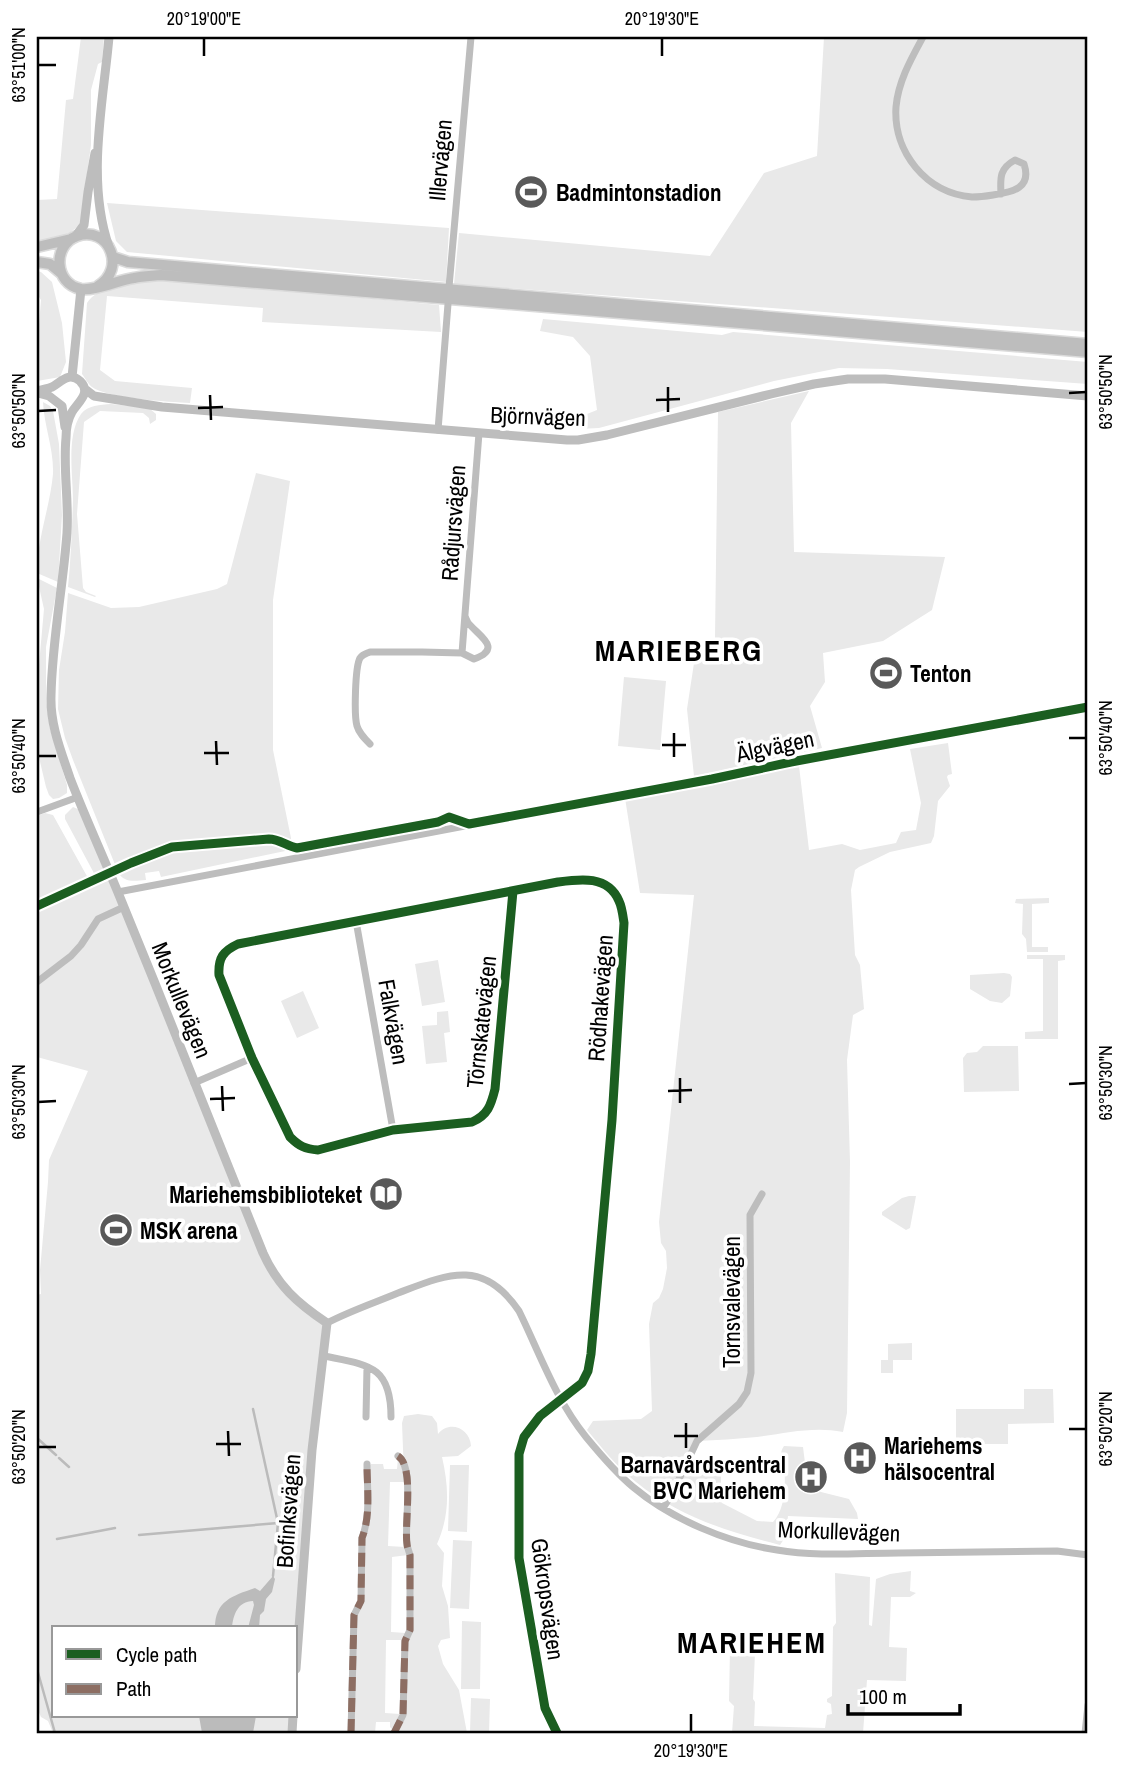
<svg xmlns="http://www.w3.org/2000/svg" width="1125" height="1770" viewBox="0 0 1125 1770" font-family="'Archivo Narrow',sans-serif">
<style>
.green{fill:#e9e9e9}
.water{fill:#bbb}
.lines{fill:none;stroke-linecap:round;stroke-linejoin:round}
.stream{stroke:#bbb;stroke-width:2.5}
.trunk-casing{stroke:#dbdbdb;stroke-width:13}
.minor{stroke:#bdbdbd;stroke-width:7}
.tertiary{stroke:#bdbdbd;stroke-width:9}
.trunk{stroke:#bdbdbd;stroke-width:10}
.quiet{stroke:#8d6e63;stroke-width:7;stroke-dasharray:14 7;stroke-linecap:butt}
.cycleway-casing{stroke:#fff;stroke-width:13}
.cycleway{stroke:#1b5e20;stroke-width:9}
.ticks{fill:none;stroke:#000;stroke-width:2.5}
.labels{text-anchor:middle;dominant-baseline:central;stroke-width:7;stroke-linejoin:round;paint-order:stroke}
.street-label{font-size:23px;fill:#000;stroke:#fff}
.poi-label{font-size:23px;font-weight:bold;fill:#000;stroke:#fff;text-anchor:start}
.district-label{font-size:30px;font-weight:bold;letter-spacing:2px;fill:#000;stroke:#fff}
.neatline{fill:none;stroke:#000;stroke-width:2.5}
.ticks-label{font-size:18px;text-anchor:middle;fill:#000}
</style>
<rect width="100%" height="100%" fill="#fff"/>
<path class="green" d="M81 37H104L102 62 98 64 91 90V145L80 225 68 234 37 242V200L57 199 66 100 73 99Z
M824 37H1088V332L454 284 459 233 710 256 764 173 817 156Z
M107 203 449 228 446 282 127 252 116 241Z
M37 271 41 272 52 282 62 323 66 362 60 377 37 381V349L41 300 37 294Z
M144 281H180L439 305 441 332 262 322 263 308 107 296 100 370 115 381 192 388 190 403C170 402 106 398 92 387 88 384 85 378 82 374L87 303C98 286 126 284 144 281Z
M543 319 722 335 733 332 1088 362V384L887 369 839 368 774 381 599 428 578 429 582 416 597 410 590 356 573 337 540 331Z
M809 391 791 423 794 552 945 557 932 610 883 641 823 653 825 682 810 706 822 748 694 776 687 709 696 650 715 638 718 412Z
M43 402 50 406 53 411 59 444 62 515 58 582 37 573C37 539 50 507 53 474 54 449 44 426 43 402Z
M111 404 149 408 156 414V420L150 424 149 418 143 413 100 411 84 422 77 514 83 588 86 592 96 596 95 597 68 587C71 558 72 529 73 500 73 475 66 436 81 414 88 405 100 405 111 404Z
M256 473 290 481 273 600V750L291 838 290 850 161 877 159 871 145 873 146 880C134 881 124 883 118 872L73 760 65 738 58 709 59 670 65 632 68 593 111 608 139 607 217 589 227 584Z
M37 578 57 588 46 647V700L50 729 67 785V793L59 798 53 799 49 795 46 787 37 749V687L44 609Z
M624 677 666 681 660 750 618 746Z
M948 743 952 774 948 775 947 777 950 786 938 801 934 836 931 843 890 852 859 867 855 870 851 890 855 955 860 965 864 1009 853 1015 847 1060 850 1162 847 1413 843 1432C814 1426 786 1433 757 1437 737 1439 717 1440 697 1441L685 1466 721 1464V1498L722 1503 757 1521 773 1522C785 1510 786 1484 784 1467 783 1458 778 1455 784 1446L803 1447 805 1463 803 1485 813 1486 821 1492 849 1499 857 1513 858 1519 788 1516 786 1536 780 1545C728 1532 678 1516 636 1482 617 1467 602 1448 587 1430L593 1421 641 1419 652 1411 649 1324 653 1303 659 1298 663 1289 667 1268 666 1251 661 1243 659 1222 694 895 640 893 625 798 799 766 809 850 842 844 860 850 896 843 901 832 916 830 921 803 910 749Z
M73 807 80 810 106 872 96 877 65 819V815Z
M45 813 53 815 88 878 37 899V816Z
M112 879 281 1285 327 1323 296 1628H54V1716H293L292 1733H53L48 1721 41 1717 37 1708V1295L41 1294 40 1270 48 1182 49 1160 88 1071 37 1057V907H44Z
M1049 898V903L1032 904V947H1048V952H1027L1026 939 1022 934 1023 904 1015 903 1016 899Z
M1027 955H1065V960L1058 961V1039H1025V1032L1043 1031V959H1027Z
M438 960 445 1002 422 1006 415 964Z
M1004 973 1010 974 1012 977 1010 996 1002 1003 990 1001 970 989V975Z
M303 991 319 1028 297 1038 281 1001Z
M448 1011 450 1032 444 1033 447 1062 426 1064 422 1026 437 1025V1012Z
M983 1046H1018L1019 1091 964 1092 963 1058 967 1053 977 1052Z
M909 1196H916L910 1228 906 1230 882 1215V1212L902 1198Z
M912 1343V1360H893V1373H881V1360H888V1344Z
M1024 1389H1053L1054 1423 1008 1424V1444H956V1409H1024Z
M418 1414 432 1416 437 1423 438 1434C449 1420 470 1428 471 1446L458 1456 442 1457C449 1487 450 1515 437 1544L444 1553 442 1586 448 1606 450 1638 441 1640 438 1646 443 1664 459 1690 467 1733H394L403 1715 405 1641 410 1629 402 1423 404 1416Z
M398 1458H399L406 1482H390L388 1546 405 1547 408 1555 392 1557 391 1632 406 1633 404 1640H386L385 1713 400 1714 393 1730 390 1727V1722H376L375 1733H353L356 1620 364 1540 370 1522 369 1467 371 1464H383L384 1469H397Z
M450 1465H469L467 1532 448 1531Z
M453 1540 472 1541 469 1609 450 1608Z
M911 1571 910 1591 916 1593 910 1597H891L889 1647 907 1648 906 1681 867 1680 863 1733H732L734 1706 729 1701 730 1648 769 1650 770 1653H755L753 1699 755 1702 754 1726 825 1728 827 1715 832 1714 831 1704 827 1702V1699L832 1696 833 1627 836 1623 835 1573 870 1577 869 1625 872 1626 876 1579 890 1574Z
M462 1621 481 1622 480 1689H461Z
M471 1698 490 1699 489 1733H470Z"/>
<path class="water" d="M273 1576 275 1579 272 1592 266 1599 264 1611 260 1615 259 1628H248L254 1605 253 1601C238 1601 233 1615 232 1628H215C215 1601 232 1596 255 1588L260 1591Z
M199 1716H256L253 1733H202Z"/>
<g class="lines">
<path class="stream" d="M253 1409 278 1523 273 1576
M37 1438 56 1455
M59 1458 69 1467
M139 1535 278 1523
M57 1539 115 1528
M208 1628H215
M37 1669 55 1733"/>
<g class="trunk-casing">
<path id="trunk" d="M37 247 71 239
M113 257 128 262 1088 344
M37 262 50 264 62 274
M98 286C127 269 109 225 77 236 52 245 54 284 81 289 95 291 119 280 134 278 143 276 152 276 161 275L1088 352"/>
</g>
<path class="minor" d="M923 37C911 59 898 82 896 107 893 152 926 193 972 197 979 197 987 196 993 195 1013 192 1032 188 1024 164L1015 160C1000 168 1000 177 1001 194
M449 287 471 37
M438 430 448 304
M462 653 479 433
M370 744C364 738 359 733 357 726 354 716 355 667 360 658 363 654 365 654 370 652H422L462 653 474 659C502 649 481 637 471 626 467 623 467 621 465 616
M37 812 78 797
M513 891 495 1089C491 1105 488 1115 472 1122L393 1130 318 1150C305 1149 299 1146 290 1137L252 1058 219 975C218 958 223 951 238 944L558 882C580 879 608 875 619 901 622 907 623 916 624 923L612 1120 591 1354 588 1371 582 1383 540 1416 524 1437 519 1454V1558L545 1708 557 1733
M118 892 712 779 791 762 1088 707
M356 921 393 1130
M37 982 71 956 81 945 98 919 124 907
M194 1083 252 1058
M327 1323C350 1311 374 1303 398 1293 448 1274 483 1258 519 1311 540 1354 556 1400 586 1437 600 1454 616 1473 633 1487 671 1519 728 1543 777 1550 817 1557 859 1553 899 1553 952 1552 1005 1552 1057 1551L1088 1555
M324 1356C368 1365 391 1365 391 1417
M366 1417 367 1367
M663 1508 672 1494 697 1441 739 1404 747 1392 751 1373 750 1215 762 1194
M351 1733 354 1615 361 1601 362 1538C371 1515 367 1488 367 1464
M394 1733 403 1715 405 1641 410 1630V1555C409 1551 407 1547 407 1544 404 1524 415 1467 398 1456
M1085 1733 1088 1705"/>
<path class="tertiary" d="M109 37C103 104 86 181 109 247
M75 237 84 225 88 192 95 153
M72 377 81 289
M85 389 94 396 162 407 567 440H578L607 435 771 394 814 384 848 379H885L1088 396
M37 391C42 390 47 389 52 387 61 382 69 371 80 381 92 393 78 402 72 412 68 419 66 430 66 438 63 469 69 501 67 533 63 587 52 641 51 696 50 725 61 751 70 778 85 817 103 856 119 895 168 1014 215 1134 263 1253 278 1286 297 1303 327 1323L312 1450 296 1669
M38 393 49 396 62 406 65 427
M292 1733 293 1716"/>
<use href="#trunk" class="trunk"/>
<path class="quiet" d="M351 1733 354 1615 361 1601 362 1538C371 1515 367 1488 367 1464
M394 1733 403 1715 405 1641 410 1630V1555C409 1551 407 1547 407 1544 404 1524 415 1467 398 1456"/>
<g class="cycleway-casing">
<path id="cycleway" d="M513 891 495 1089C491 1105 488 1115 472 1122L393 1130 318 1150C305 1149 299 1146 290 1137L252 1058 219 975C218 958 223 951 238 944L558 882C580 879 608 875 619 901 622 907 623 916 624 923L612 1120 591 1354 588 1371 582 1383 540 1416 524 1437 519 1454V1558L545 1708 557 1733
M37 906 131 863 172 847 269 839C279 839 287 846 297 848L438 822 449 817 469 824 712 779 791 762 1088 707"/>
</g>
<use href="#cycleway" class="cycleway"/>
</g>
<path class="ticks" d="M204 38V56M662 38V56M38 65H56M668 387V412M1069 393 1086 392M210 395 211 420M656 400 680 399M198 408 223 407M38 411 56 410M674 733V757M1069 738H1086M216 741 217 765M662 745H686M204 753H229M38 756H56M680 1078V1103M1069 1084 1086 1083M222 1086 223 1111M668 1091 692 1090M210 1099 235 1098M38 1102 56 1101M686 1423V1448M1069 1429H1086M228 1431 229 1456M674 1436H698M216 1444H241M38 1447H56M691 1714V1732"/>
<defs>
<g id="stadium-disc" transform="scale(1.75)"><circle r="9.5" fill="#595959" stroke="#fff"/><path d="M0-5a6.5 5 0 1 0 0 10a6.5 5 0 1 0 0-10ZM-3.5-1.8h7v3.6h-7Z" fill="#fff"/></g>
<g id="library-disc" transform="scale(1.75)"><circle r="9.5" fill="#595959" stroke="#fff"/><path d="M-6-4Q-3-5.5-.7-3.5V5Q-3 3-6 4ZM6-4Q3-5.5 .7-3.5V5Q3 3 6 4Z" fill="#fff"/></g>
<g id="hospital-disc" transform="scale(1.75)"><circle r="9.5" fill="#595959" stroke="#fff"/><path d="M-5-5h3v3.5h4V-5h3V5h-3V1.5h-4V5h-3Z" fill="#fff"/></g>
</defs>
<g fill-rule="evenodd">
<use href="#stadium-disc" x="531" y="192"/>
<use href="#stadium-disc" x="886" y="673"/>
<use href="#library-disc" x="386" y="1194"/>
<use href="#stadium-disc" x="116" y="1230"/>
<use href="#hospital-disc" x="860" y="1458"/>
<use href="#hospital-disc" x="811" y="1477"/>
</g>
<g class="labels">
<g class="street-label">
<text transform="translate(440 160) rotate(-85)">Illervägen</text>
<text transform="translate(538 416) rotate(2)">Björnvägen</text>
<text transform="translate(453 523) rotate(-86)">Rådjursvägen</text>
<text transform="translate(775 746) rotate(-12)">Älgvägen</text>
<text transform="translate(600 998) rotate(-86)">Rödhakevägen</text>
<text transform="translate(182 1000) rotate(68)">Morkullevägen</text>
<text transform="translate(394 1022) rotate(80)">Falkvägen</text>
<text transform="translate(481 1022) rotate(-84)">Törnskatevägen</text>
<text transform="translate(731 1302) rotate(-90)">Tornsvalevägen</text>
<text transform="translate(288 1511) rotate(-86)">Bofinksvägen</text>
<text transform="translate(839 1531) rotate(2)">Morkullevägen</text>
<text transform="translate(548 1599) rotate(82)">Gökropsvägen</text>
</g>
<g class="poi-label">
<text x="556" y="192">Badmintonstadion</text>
<text x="910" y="673">Tenton</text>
<text x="362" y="1194" text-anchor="end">Mariehemsbiblioteket</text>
<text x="140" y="1230">MSK arena</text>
<text x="884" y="1445">Mariehems<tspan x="884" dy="26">hälsocentral</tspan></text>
<text x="786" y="1464" text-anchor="end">Barnavårdscentral<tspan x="786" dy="26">BVC Mariehem</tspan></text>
</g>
<g class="district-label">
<text x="679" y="650">MARIEBERG</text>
<text x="752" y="1642">MARIEHEM</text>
</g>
</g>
<rect width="1125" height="1770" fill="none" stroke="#ffffff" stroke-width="77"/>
<rect x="52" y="1626" width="245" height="91" fill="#ffffff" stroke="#999999" stroke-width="2"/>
<rect x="66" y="1649" width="35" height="10" fill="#1b5e20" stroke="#999999" stroke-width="2"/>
<text x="116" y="1662" font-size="21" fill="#000000">Cycle path</text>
<rect x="66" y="1684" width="35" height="10" fill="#8d6e63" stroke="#999999" stroke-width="2"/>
<text x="116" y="1696" font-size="21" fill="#000000">Path</text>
<path d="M848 1704v10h112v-10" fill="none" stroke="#000000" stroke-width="3.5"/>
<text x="859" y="1704" font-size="21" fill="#000000" stroke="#ffffff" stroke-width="5" paint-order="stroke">100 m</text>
<rect x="38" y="38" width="1048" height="1694" class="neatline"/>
<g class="ticks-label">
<text x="204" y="25">20°19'00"E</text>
<text x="662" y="25">20°19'30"E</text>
<text transform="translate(19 65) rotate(-90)" y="6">63°51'00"N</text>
<text transform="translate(1106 392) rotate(-90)" y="6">63°50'50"N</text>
<text transform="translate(19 411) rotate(-90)" y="6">63°50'50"N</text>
<text transform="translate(1106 738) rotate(-90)" y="6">63°50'40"N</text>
<text transform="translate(19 756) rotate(-90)" y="6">63°50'40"N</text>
<text transform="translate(1106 1083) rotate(-90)" y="6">63°50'30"N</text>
<text transform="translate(19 1102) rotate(-90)" y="6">63°50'30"N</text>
<text transform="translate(1106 1429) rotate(-90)" y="6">63°50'20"N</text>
<text transform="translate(19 1447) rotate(-90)" y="6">63°50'20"N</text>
<text x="691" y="1757">20°19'30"E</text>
</g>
</svg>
